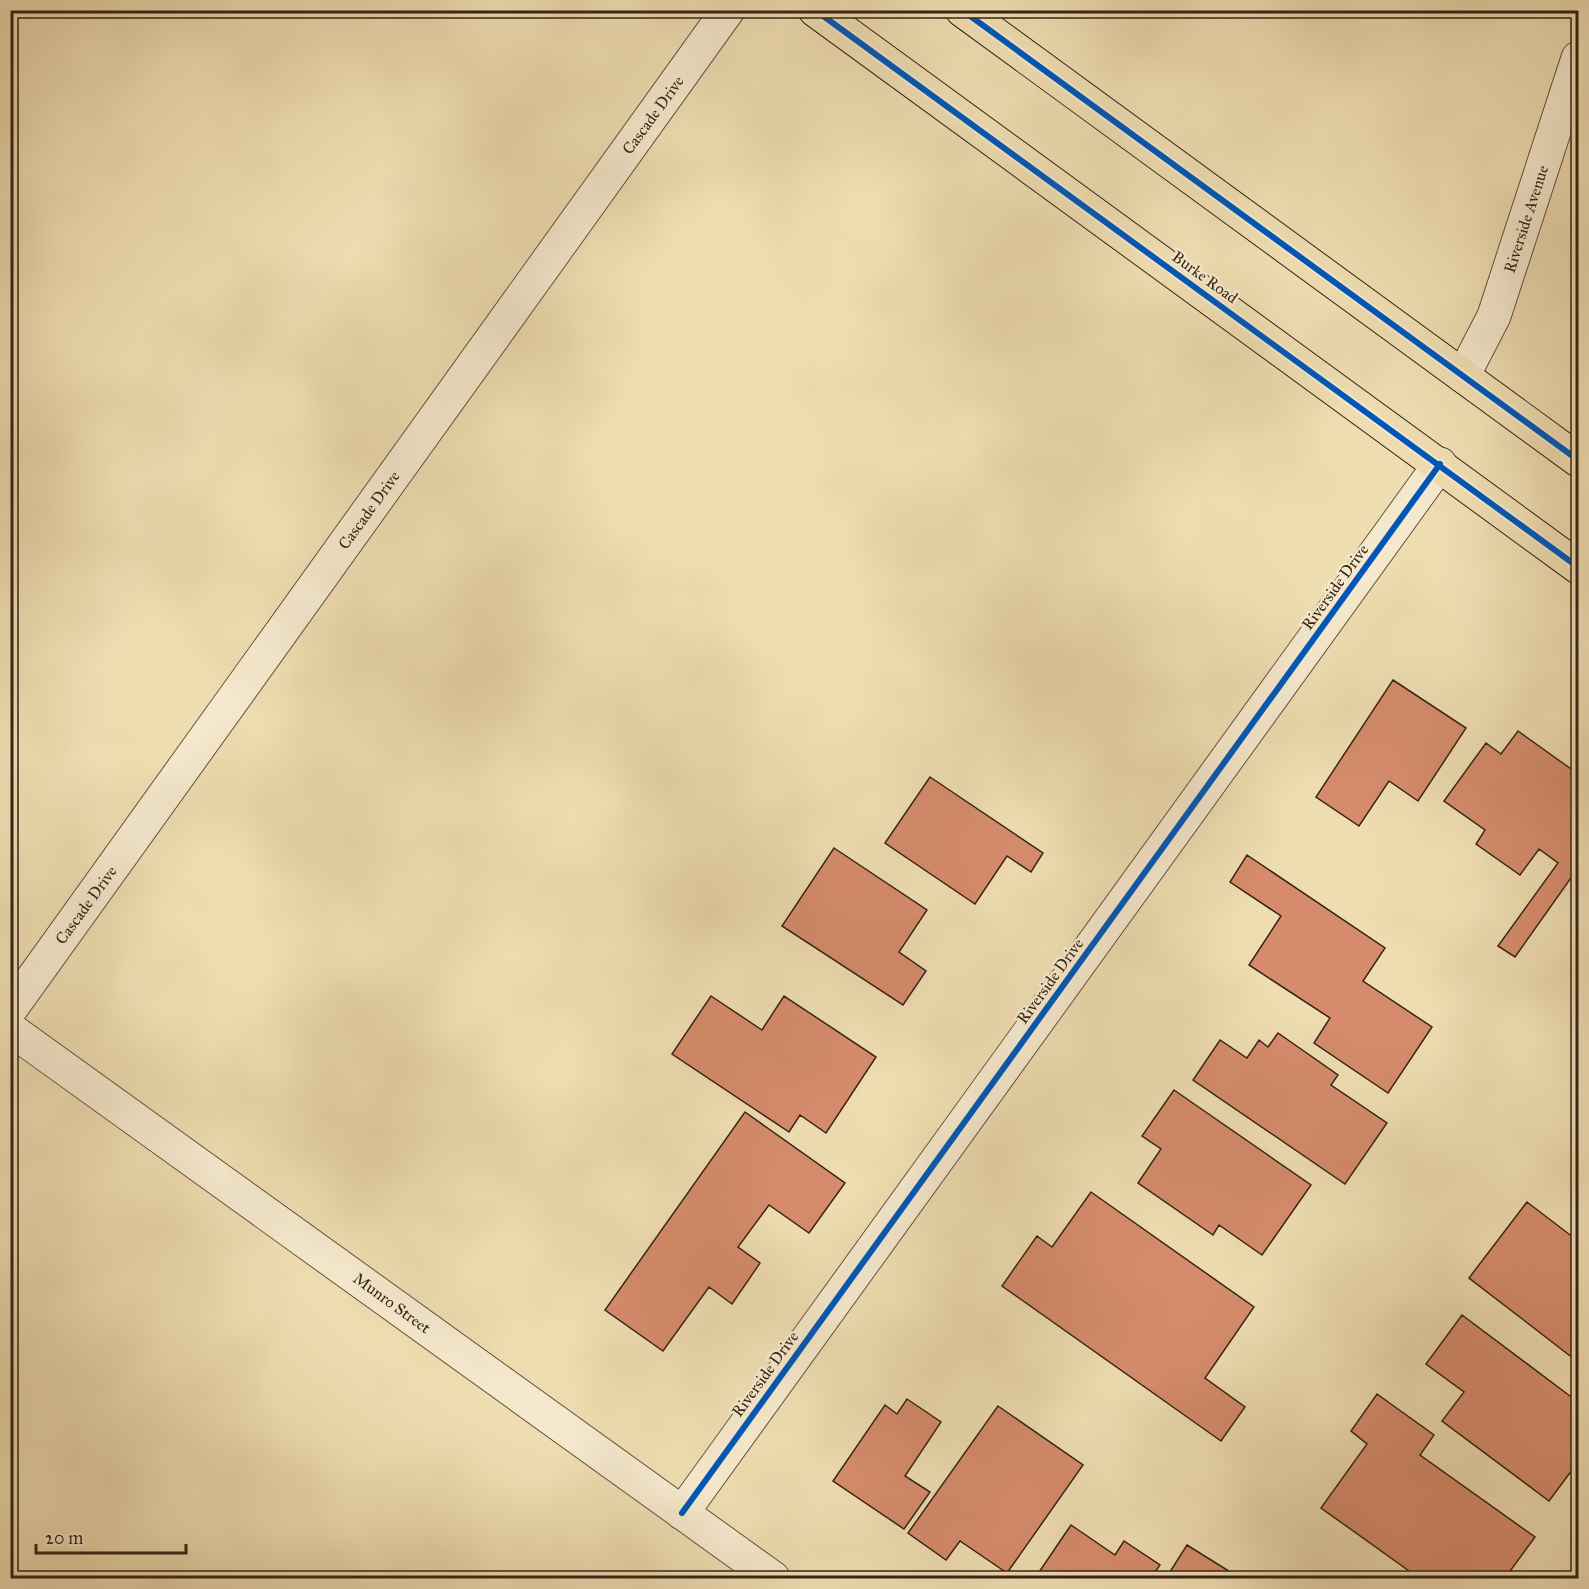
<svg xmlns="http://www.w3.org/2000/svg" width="1589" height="1589" viewBox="0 0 1589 1589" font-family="'IM FELL Great Primer',serif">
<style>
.building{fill:#d68c6c;stroke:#352316;stroke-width:1.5}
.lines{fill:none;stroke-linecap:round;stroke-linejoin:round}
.street-casing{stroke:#64523d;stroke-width:35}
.primary-casing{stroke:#352316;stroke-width:35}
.street{stroke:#f5e9cd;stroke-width:33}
.primary{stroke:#efddb2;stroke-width:33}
.cycleway-casing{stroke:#f5e9cd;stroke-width:10}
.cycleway{stroke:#0057b8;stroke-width:6}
.labels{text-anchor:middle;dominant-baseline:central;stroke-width:5;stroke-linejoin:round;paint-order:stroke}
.street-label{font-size:16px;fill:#352316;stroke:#f5e9cd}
</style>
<rect width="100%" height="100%" fill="#efddb2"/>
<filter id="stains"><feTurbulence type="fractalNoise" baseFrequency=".00333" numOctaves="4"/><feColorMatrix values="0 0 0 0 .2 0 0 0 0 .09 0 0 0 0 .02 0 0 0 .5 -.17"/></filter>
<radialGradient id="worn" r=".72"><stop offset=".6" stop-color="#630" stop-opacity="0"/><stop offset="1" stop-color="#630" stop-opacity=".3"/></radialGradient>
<path class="building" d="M1393 680 1466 728 1418 801 1389 781 1359 826 1316 797Z
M1518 731 1578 774V868L1515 957 1498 946 1558 863 1539 849 1520 875 1476 844 1485 830 1444 801 1486 743 1501 754Z
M930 777 1043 853 1031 872 1007 856 975 904 885 843Z
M834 848 927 910 899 952 926 971 903 1005 782 926Z
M1247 855 1385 948 1363 981 1432 1027 1388 1093 1314 1043 1330 1018 1249 965 1281 916 1230 882Z
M711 996 762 1030 784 996 876 1057 826 1133 800 1115 789 1132 672 1054Z
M1278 1033 1338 1075 1331 1085 1387 1123 1345 1184 1193 1080 1220 1040 1247 1058 1259 1040 1268 1047Z
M1174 1090 1311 1185 1262 1255 1219 1225 1213 1235 1138 1183 1161 1149 1142 1136Z
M745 1112 845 1183 809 1233 769 1205 738 1247 760 1263 732 1304 709 1287 663 1351 605 1310Z
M1091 1192 1254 1307 1205 1378 1245 1407 1221 1441 1002 1286 1037 1236 1052 1247Z
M1527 1202 1578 1241V1362L1469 1278Z
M1462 1315 1578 1402V1433L1573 1440 1578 1444V1462L1549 1501 1442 1421 1464 1392 1426 1364Z
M1377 1394 1434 1435 1420 1455 1535 1537 1505 1578H1419L1321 1508 1367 1444 1351 1431Z
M907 1399 941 1422 905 1476 930 1492 904 1529 833 1481 885 1405 897 1414Z
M998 1406 1083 1465 1007 1573 960 1541 946 1560 908 1533Z
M1071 1525 1115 1555 1124 1541 1160 1565 1151 1578H1035Z
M1187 1545 1240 1578H1166Z"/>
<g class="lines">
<g class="street-casing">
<path id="street" d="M1463 376 1494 316 1578 58
M10 1010 728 10
M10 1029 773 1578
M682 1513 1440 464"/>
</g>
<g class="primary-casing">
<path id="primary" d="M815 10 1578 567
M962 10 1578 460"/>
</g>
<use href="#street" class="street"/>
<use href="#primary" class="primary"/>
<g class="cycleway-casing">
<path id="cycleway" d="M815 10 1578 567
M962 10 1578 460
M682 1513 1440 464"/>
</g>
<use href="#cycleway" class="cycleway"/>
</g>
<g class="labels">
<g class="street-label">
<text transform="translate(653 115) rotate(-54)">Cascade Drive</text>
<text transform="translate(1526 219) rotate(-72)">Riverside Avenue</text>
<text transform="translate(1205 277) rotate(36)">Burke Road</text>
<text transform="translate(369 510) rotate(-54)">Cascade Drive</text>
<text transform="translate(1335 587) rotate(-54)">Riverside Drive</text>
<text transform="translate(86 905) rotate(-54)">Cascade Drive</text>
<text transform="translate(1050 981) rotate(-54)">Riverside Drive</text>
<text transform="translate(392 1303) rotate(36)">Munro Street</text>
<text transform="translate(765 1374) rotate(-54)">Riverside Drive</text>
</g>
</g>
<rect width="1589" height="1589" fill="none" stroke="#efddb2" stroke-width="36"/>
<rect x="12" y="12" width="1565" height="1565" fill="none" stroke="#352316" stroke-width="3"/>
<rect x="18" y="18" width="1553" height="1553" fill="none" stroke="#352316" stroke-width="1.5"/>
<path d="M36 1544v9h150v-9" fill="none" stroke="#352316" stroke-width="3"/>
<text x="45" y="1544" font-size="18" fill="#352316" stroke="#f5e9cd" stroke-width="4.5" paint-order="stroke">20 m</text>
<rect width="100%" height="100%" filter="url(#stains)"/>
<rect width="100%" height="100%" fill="url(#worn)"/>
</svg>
